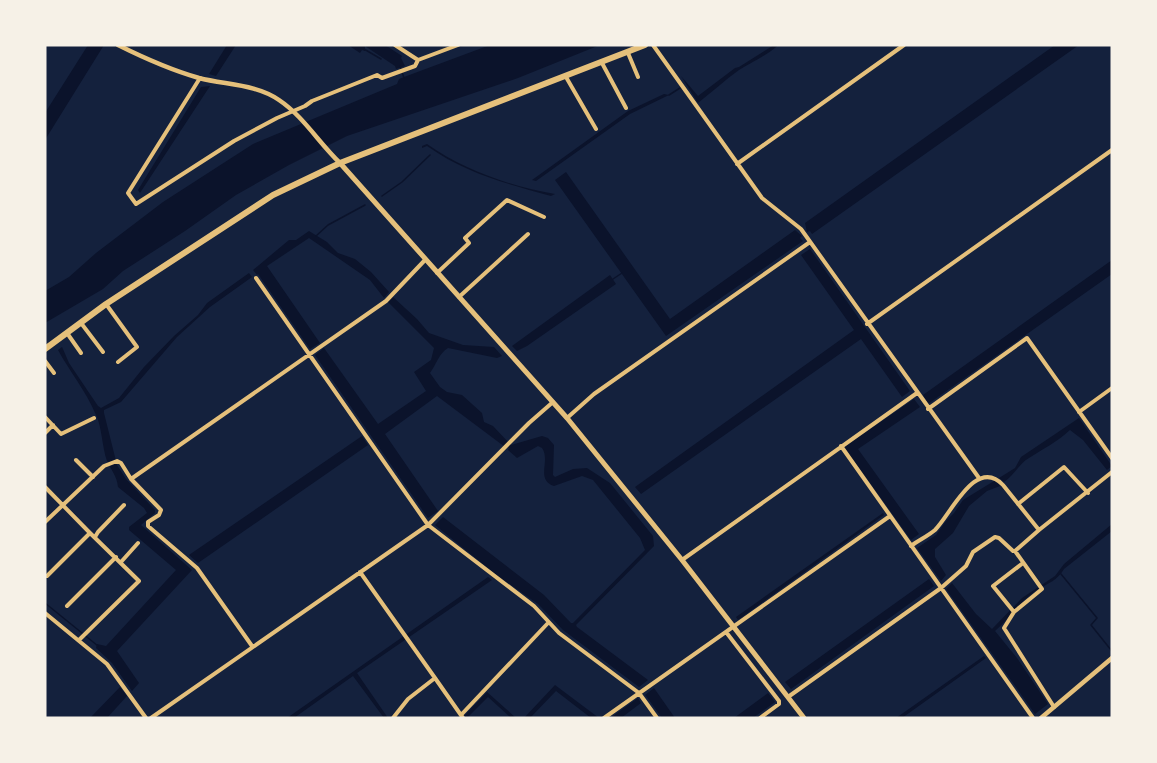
<svg xmlns="http://www.w3.org/2000/svg" width="1157" height="763" viewBox="0 0 1157 763" font-family="'Varela Round',sans-serif">
<style>
.water{fill:#0b132b}
.lines{fill:none;stroke-linecap:round;stroke-linejoin:round}
.stream{stroke:#0b132b;stroke-width:1.5}
.minor{stroke:#e5c07b;stroke-width:4}
.tertiary{stroke:#e5c07b;stroke-width:4.5}
.secondary{stroke:#e5c07b;stroke-width:5}
.primary{stroke:#e5c07b;stroke-width:6}
</style>
<rect width="100%" height="100%" fill="#14213d"/>
<path class="water" d="M88 45H104L45 140V113Z
M227 45H236L216 76 209 74Z
M348 45H385L402 56 401 58 405 66 396 69 395 66 365 46V51L362 50 360 53Z
M490 45H600L518 78 347 136 289 165 236 195 185 231 123 271 103 289 45 323V291L69 277 96 253 163 202 253 144 397 84 399 79 404 77Z
M774 45H778C771 53 750 63 739 70 725 80 712 92 698 103L681 76 698 96 735 68 739 67Z
M1055 45H1079L812 234 810 231 807 232 805 223Z
M210 86 140 193 138 190 201 87Z
M664 94 669 95 630 114 536 181 532 180 628 111Z
M427 144C464 170 512 187 555 194L551 196C505 183 467 174 427 146L422 148V146Z
M566 172 670 319 795 230 802 236 800 238 803 241 666 336 555 180Z
M309 231 327 242 338 253 355 259 371 272 389 292 384 298 370 280 309 238 267 266 320 343 310 349 258 274 257 275 253 270 289 240H296Z
M810 249 910 391 902 397 861 339 641 494 635 487 854 330 801 255Z
M1112 260V274L928 404 923 395Z
M249 273 252 277 210 307 177 337 121 402 104 410V413L117 465 126 479 155 510V513L141 525 192 570 117 651 139 683 132 691 112 663 96 648 97 644 106 646 176 570 129 530V527L147 513 144 508 118 487C117 476 111 470 107 461 102 447 102 427 96 415 86 391 70 372 58 350L62 347 63 349 69 363 98 406 101 408 119 398 144 367 174 336 198 315 207 303Z
M610 275 616 284 527 346 517 351 512 346Z
M393 297 417 319 429 333 463 345 494 347 502 356 497 358 448 348C439 353 436 365 430 373L440 387 447 392 462 395 482 413 484 422 493 426 511 445 542 436 548 438 554 445 553 475 555 477 573 469 587 468 610 483 653 536 654 546 576 625 577 627 648 680 639 687 563 630 538 604 495 574 435 525 443 517 544 595 571 623H573L645 550 640 538 593 480 582 476 554 486C535 479 551 461 542 448L538 446 517 458 508 450 509 448 507 446 505 447 437 396 385 434 438 511 428 518 315 355 324 348 378 424 426 391 414 372 431 360 434 348 388 302Z
M914 399 920 407 858 449 919 534 911 540 844 447Z
M1079 418 1112 466 1107 470 1083 440 1070 430C1057 442 1043 449 1029 458 1020 463 1014 475 1004 482L999 478 1015 468 1021 457Z
M362 436 368 445 198 563 189 555Z
M994 481 998 482 1000 486 987 491 969 506 953 533 935 549V557L946 575 941 581 917 548 936 535 946 521 954 513 963 500Z
M883 513 884 515 738 620 736 617Z
M1112 524V531L1064 569C1058 580 1047 584 1037 590 1020 601 1010 618 995 631L1017 658 1048 704 1035 714 946 589 952 583 976 614 992 629 1022 598 1055 576 1064 564Z
M488 577 492 580 357 673 388 718H384L353 676 294 718H287Z
M929 579 934 586 791 689 785 682Z
M984 656 986 658 902 718H896Z
M555 685 599 718H591L556 691 530 718H524Z
M120 687 127 696 107 718H90Z
M654 688 675 718H662L646 696 645 695Z
M487 692 516 718H511L488 697 467 718 464 716Z
M768 693 775 702 753 718H734Z
M638 698 641 703 621 718H610Z"/>
<g class="lines">
<path class="stream" d="M364 49 381 59
M400 66 404 78
M669 95 680 88
M382 196 402 182 430 155
M316 236 328 225 365 205
M613 279 622 273
M1061 574 1097 618 1091 625 1111 650
M45 603 98 646"/>
<path class="minor" d="M395 45 418 60
M653 45 762 198 801 229 979 478
M628 53 638 77
M602 63 626 108
M566 77 596 129
M200 78 128 193 136 204 234 141 277 118 305 106 312 101 377 75 382 78 415 66 418 60 458 45
M737 164 904 45
M437 273 469 243 465 238 507 200 544 217
M256 278 428 525 534 606 559 633 639 693 657 718
M459 297 528 234
M106 304 137 347 118 362
M81 323 103 352
M867 324 1112 150
M67 333 81 353
M45 361 54 373
M928 409 1027 338 1112 458
M1079 412 1112 388
M45 417 61 434 94 418
M567 418 594 394 810 242
M45 433 53 425
M841 446 1033 718
M76 460 93 477
M131 479 386 301 425 260
M45 487 90 533 139 581 79 640
M1018 504 1064 467 1088 493
M45 522 104 466 117 461 121 463 131 479 161 510 159 515 148 522V526L197 568 252 646
M1039 530 1112 472
M95 537 98 532 124 505
M911 546C919 540 928 536 935 530 951 514 976 456 1003 485L1039 530 1015 551
M682 560 917 393
M121 562 138 543
M360 572 435 678
M47 576 90 533
M67 606 116 557
M1014 612 993 586 1023 563
M45 613 107 664 146 718
M726 632 779 701V704L760 718
M788 697 941 588 966 566 973 552 995 537 999 538 1013 551H1015L1042 589 1014 612 1004 628 1054 707
M461 715 548 623
M151 718 428 525 529 423 553 402
M393 718 408 699 435 678 463 718
M604 718 890 516"/>
<path class="tertiary" d="M118 45C144 58 171 70 199 78 226 85 256 84 279 100 303 116 319 143 340 163
M1041 718 1112 658"/>
<path class="secondary" d="M340 163 567 418 682 560 804 718"/>
<path class="primary" d="M45 349 106 304 273 195 340 163 645 45"/>
</g>
<rect width="1157" height="763" fill="none" stroke="#f6f1e7" stroke-width="93"/>
</svg>
